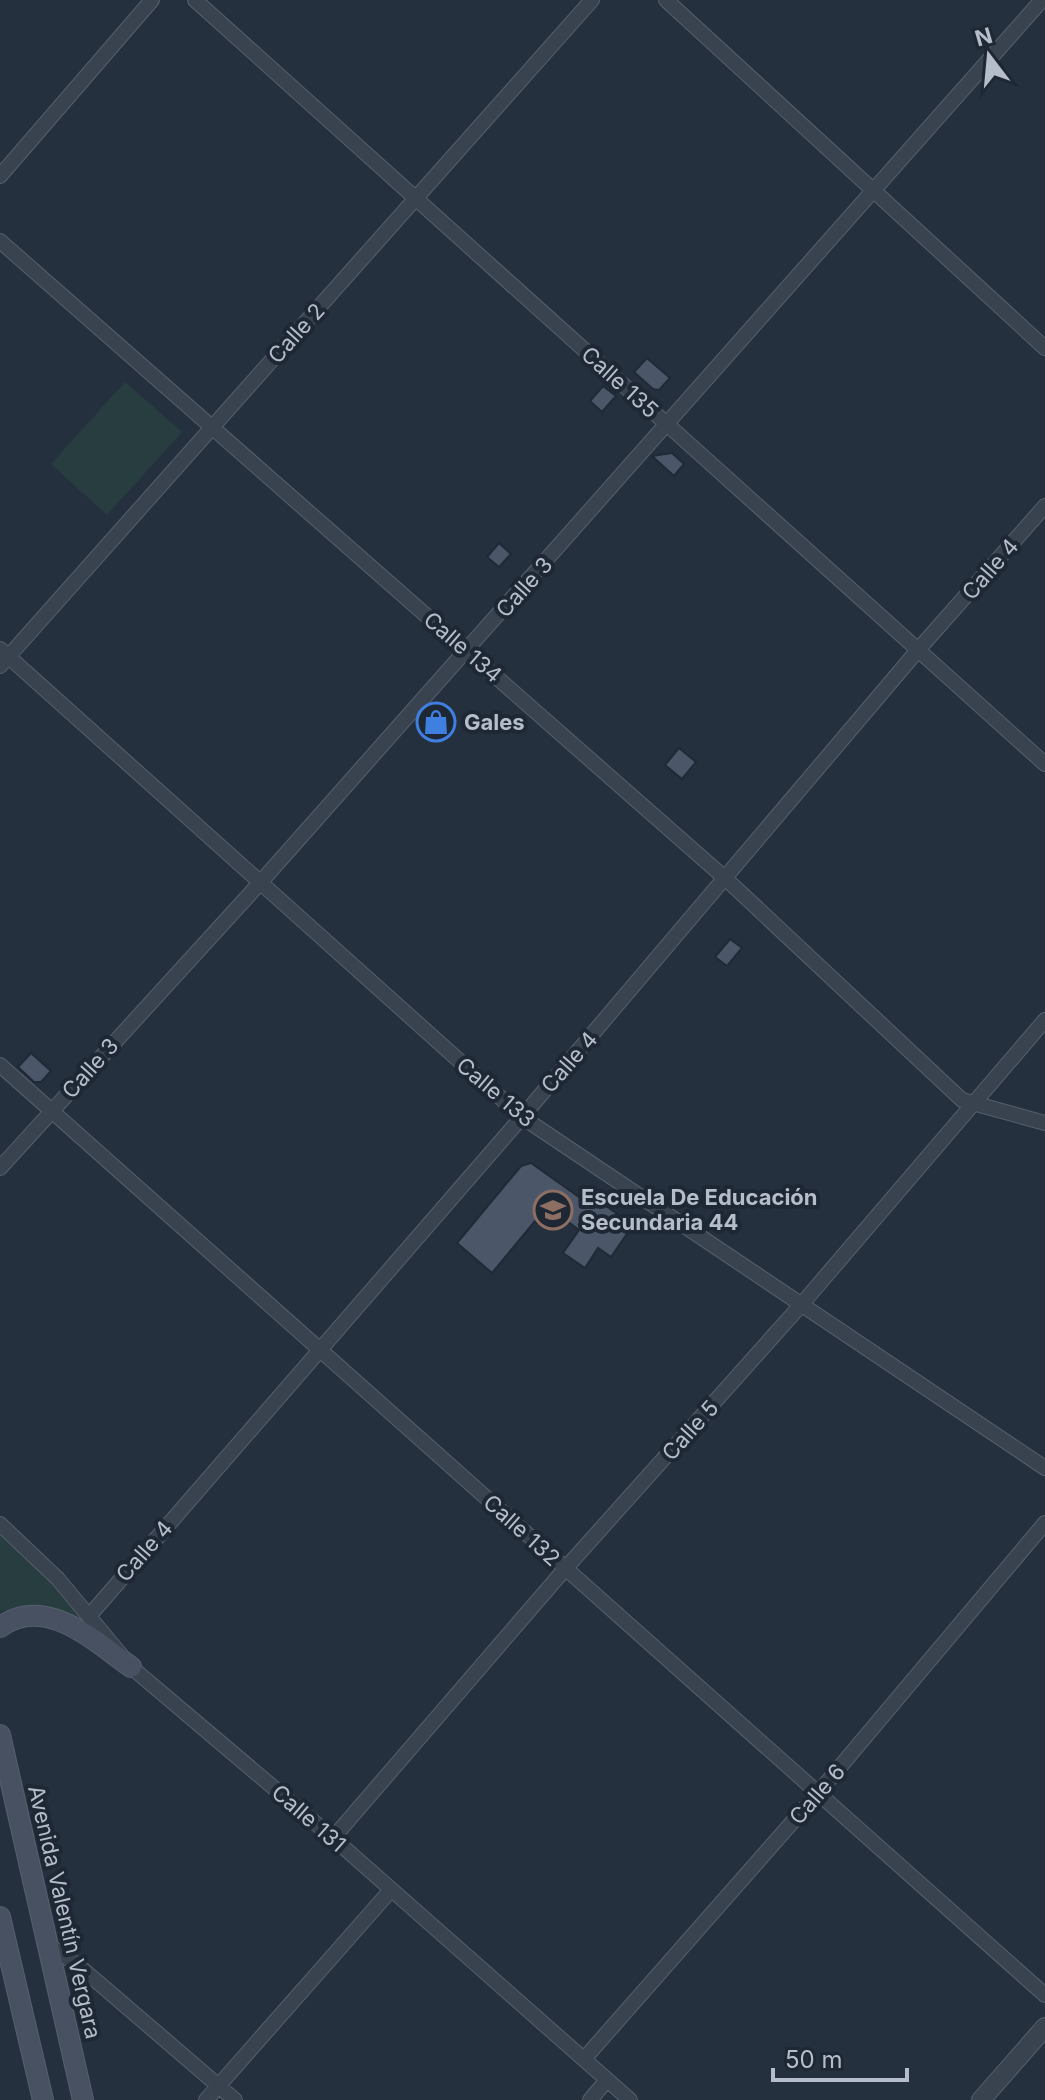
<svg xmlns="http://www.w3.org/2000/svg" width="1045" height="2100" viewBox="0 0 1045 2100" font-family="Inter,sans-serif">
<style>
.green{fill:#273d40}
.building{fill:#4b5768;stroke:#202936;stroke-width:2}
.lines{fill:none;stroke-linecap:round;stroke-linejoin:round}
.minor-casing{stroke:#57606d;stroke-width:16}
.tertiary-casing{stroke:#57606d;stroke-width:20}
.secondary-casing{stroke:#57606d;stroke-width:22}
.minor{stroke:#39424f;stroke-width:14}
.tertiary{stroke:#39424f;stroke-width:18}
.secondary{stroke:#475162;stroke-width:20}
.labels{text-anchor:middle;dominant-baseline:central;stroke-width:8;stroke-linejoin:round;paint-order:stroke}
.street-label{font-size:22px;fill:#b6bdca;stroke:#1e2734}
.poi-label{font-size:22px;font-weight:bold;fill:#b6bdca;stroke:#1e2734;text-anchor:start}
</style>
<rect width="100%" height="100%" fill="#25303f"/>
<path class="green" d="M125 382 182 432 107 515 51 464Z
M0 1533 44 1573 92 1629C63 1618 32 1600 0 1612Z"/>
<path class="building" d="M647 358 670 378 659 390 653 389 634 372Z
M603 386 616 396 602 412 590 401Z
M672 453 684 464 674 476 652 456Z
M499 543 511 554 499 567 487 557Z
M437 708 450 720 436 736 422 724Z
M679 748 696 762 682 779 665 765Z
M730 939 742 948 727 966 715 957Z
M31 1053 51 1071 41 1082H34L18 1067Z
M531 1163 593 1207 596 1199 633 1225 611 1257 598 1248 585 1268 563 1253 579 1230 556 1213 546 1229 535 1221 492 1273 457 1243 521 1166Z"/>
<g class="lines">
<g class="minor-casing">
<path id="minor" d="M195 0 1045 764
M666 0 1045 348
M0 176 152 0
M0 241 726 879 962 1100 1045 1123
M0 649 522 1117 1045 1468
M0 666 592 0
M0 1065 1045 1995
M0 1168 259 884 1042 0
M0 1524 58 1579 131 1667 333 1838 630 2100
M90 1615 522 1117 918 650 1045 506
M333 1838 565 1569 801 1305 1045 1020
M47 1944 79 1966 235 2100
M584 2059 818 1793 1045 1523
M206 2100 390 1891
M590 2100 607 2080"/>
</g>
<g class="tertiary-casing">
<path id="tertiary" d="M981 2100 1045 2027"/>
</g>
<g class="secondary-casing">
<path id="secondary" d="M0 1627C46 1594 94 1641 131 1667
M0 1735 83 2100
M0 1917 43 2100"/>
</g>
<use href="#minor" class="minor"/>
<use href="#tertiary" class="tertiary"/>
<use href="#secondary" class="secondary"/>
</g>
<defs>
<g id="shop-ring" transform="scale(2)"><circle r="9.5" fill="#1e2734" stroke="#3f7fe0" stroke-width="1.5"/><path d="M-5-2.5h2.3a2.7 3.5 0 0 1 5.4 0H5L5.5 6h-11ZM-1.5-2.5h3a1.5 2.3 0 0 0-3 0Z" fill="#3f7fe0"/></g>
<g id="school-ring" transform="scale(2)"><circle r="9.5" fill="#1e2734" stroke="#8d6e63" stroke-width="1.5"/><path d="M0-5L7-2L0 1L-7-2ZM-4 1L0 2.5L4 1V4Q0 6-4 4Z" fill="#8d6e63"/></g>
</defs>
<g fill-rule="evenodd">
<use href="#shop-ring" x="436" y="722"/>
<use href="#school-ring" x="553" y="1210"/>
</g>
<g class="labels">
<g class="street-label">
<text transform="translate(296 333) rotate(-48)">Calle 2</text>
<text transform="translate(620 382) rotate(42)">Calle 135</text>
<text transform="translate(990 569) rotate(-49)">Calle 4</text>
<text transform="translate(524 587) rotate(-48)">Calle 3</text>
<text transform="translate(463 647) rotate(41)">Calle 134</text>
<text transform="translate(569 1062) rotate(-49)">Calle 4</text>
<text transform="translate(90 1068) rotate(-48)">Calle 3</text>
<text transform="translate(496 1092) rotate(40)">Calle 133</text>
<text transform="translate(690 1430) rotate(-48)">Calle 5</text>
<text transform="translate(522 1530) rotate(42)">Calle 132</text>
<text transform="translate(144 1551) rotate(-49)">Calle 4</text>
<text transform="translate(817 1794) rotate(-49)">Calle 6</text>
<text transform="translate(309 1818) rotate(41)">Calle 131</text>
<text transform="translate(65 1912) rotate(77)">Avenida Valentín Vergara</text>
</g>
<g class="poi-label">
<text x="464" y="722">Gales</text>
<text x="581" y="1197">Escuela De Educación<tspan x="581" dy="25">Secundaria 44</tspan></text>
</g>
</g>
<g transform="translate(989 56) rotate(344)" stroke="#1e2734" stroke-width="6" paint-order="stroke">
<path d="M0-6L14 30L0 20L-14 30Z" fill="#b6bdca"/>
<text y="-12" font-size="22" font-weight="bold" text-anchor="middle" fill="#b6bdca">N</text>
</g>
<path d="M773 2068v12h134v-12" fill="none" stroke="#b6bdca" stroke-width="4"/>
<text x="785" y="2068" font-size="24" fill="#b6bdca" stroke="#1e2734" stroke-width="6" paint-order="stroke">50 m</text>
</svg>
